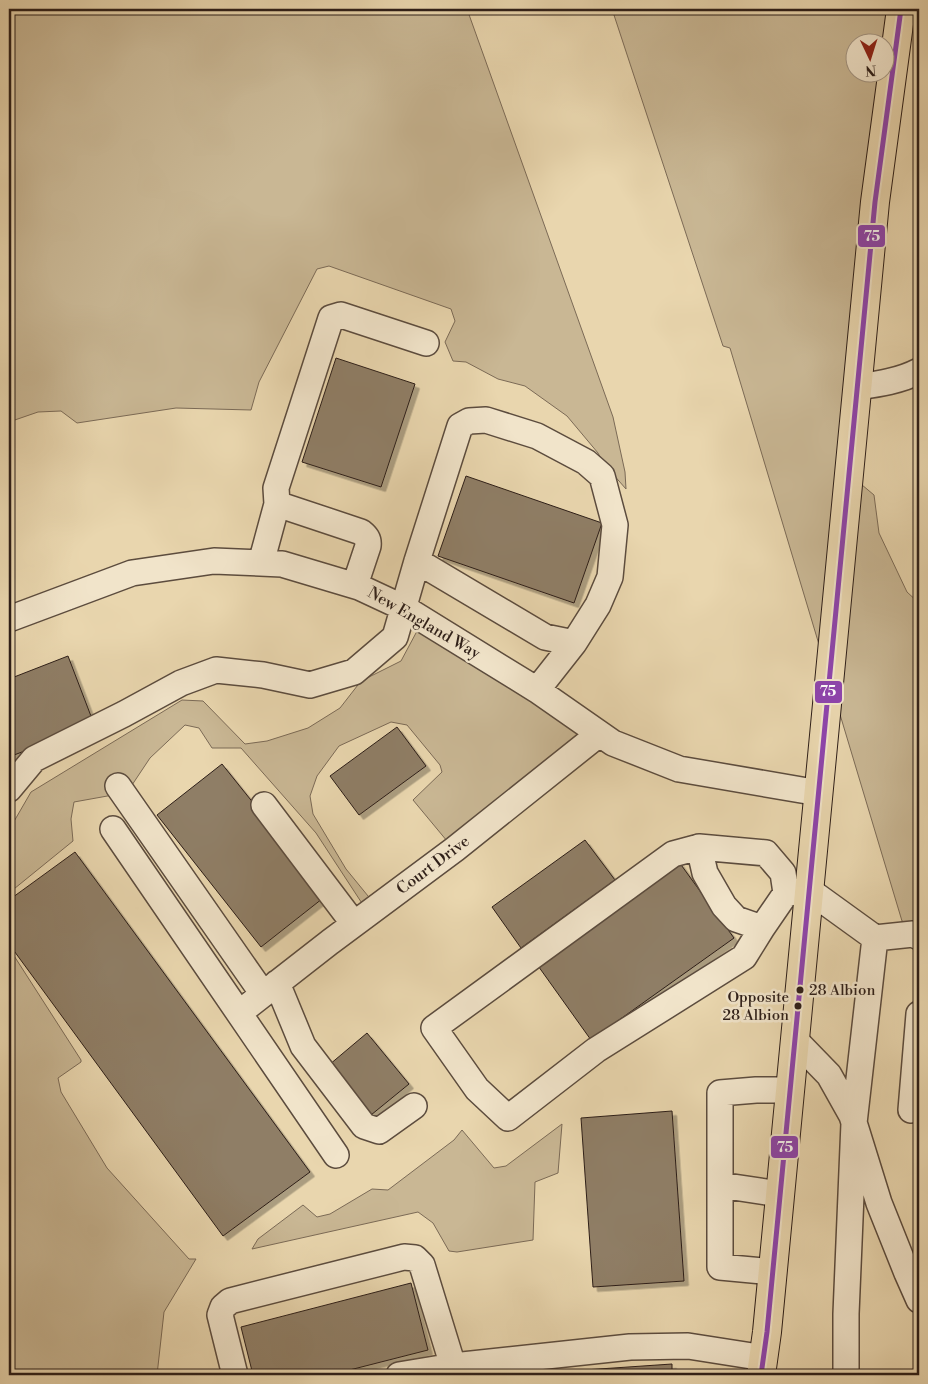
<svg xmlns="http://www.w3.org/2000/svg" width="928" height="1384" viewBox="0 0 928 1384" font-family="'Libre Bodoni',serif">
<style>
.green{fill:#c9b794;stroke:#7b6a56;fill-rule:evenodd}
.building{fill:#8f7e66;stroke:#2d1e18;filter:url(#shadow)}
.lines{fill:none;stroke-linecap:round;stroke-linejoin:round}
.minor-casing{stroke:#5c4c3e;stroke-width:28}
.major-casing{stroke:#2d1e18;stroke-width:30}
.minor{stroke:#f1e4ca;stroke-width:25}
.major{stroke:#e9d6ae;stroke-width:28}
.bus-1-casing{stroke:#f1e4ca;stroke-width:9}
.bus-1{stroke:#8e44ad;stroke-width:5}
.bus-dot{fill:#2d1e18;stroke:#f1e4ca;stroke-width:2}
.labels{text-anchor:middle;dominant-baseline:central;stroke-width:5;stroke-linejoin:round;paint-order:stroke}
.bus-label{font-size:15px;fill:#2d1e18;stroke:#f1e4ca;text-anchor:start}
.street-label{font-size:16px;fill:#2d1e18;stroke:#f1e4ca}
.line-badge{stroke:#f1e4ca;stroke-width:2}
.badge-label{font-size:14px;text-anchor:middle;font-weight:bold;fill:#fff}
</style>
<defs>
<filter id="shadow"><feDropShadow dx="4.5" dy="4.5" stdDeviation="0" flood-color="#0004"/></filter>
</defs>
<rect width="100%" height="100%" fill="#e9d6ae"/>
<filter id="stains"><feTurbulence type="fractalNoise" baseFrequency=".004" numOctaves="4"/><feColorMatrix values="0 0 0 0 .2 0 0 0 0 .09 0 0 0 0 .02 0 0 0 .5 -.17"/></filter>
<radialGradient id="worn" r=".72"><stop offset=".6" stop-color="#630" stop-opacity="0"/><stop offset="1" stop-color="#630" stop-opacity=".3"/></radialGradient>
<path class="green" d="M9 9H467L613 417 625 472 626 489 604 464 598 453 567 416 525 386 498 379 466 362 453 361 445 342 455 321 451 309 329 266 317 269 259 382 251 410 176 408 77 423 61 411 38 412 9 422Z
M612 9H901L849 474 874 495 879 533 907 592 919 603V928L902 921 730 348 723 346ZM856 42H886V72H856Z
M424 618 598 734 452 847 413 800 442 772 440 765 407 725 391 722 339 746 317 776 310 796 313 814 346 869 377 907 369 914 316 833 241 748H212L199 728 185 725 150 758 132 785 113 795 74 802 71 819 73 841 9 893V830L31 792 182 700 203 701 245 744 267 741 308 728 340 708 361 681 401 661Z
M9 948 81 1060V1062L58 1078 61 1092 107 1168 189 1259H196L164 1312 157 1375H9Z
M562 1124 558 1173 535 1182 533 1240 457 1252 449 1251 433 1223 418 1212 252 1249 258 1239 303 1205 317 1217 330 1214 372 1189 388 1190 454 1140 462 1130 494 1168 506 1166Z"/>
<path class="building" d="M336 358 415 384 381 487 302 462Z
M466 476 602 523 574 603 438 556Z
M68 656 94 724 9 757V679Z
M397 727 426 766 359 815 330 776Z
M222 764 327 895 261 947 157 815Z
M585 840 615 880 521 948 492 907Z
M75 852 310 1172 223 1236 9 944V900Z
M679 862 734 938 591 1040 536 963Z
M367 1033 409 1084 371 1115 329 1065Z
M672 1111 684 1281 593 1287 581 1118Z
M411 1283 428 1350 330 1375H253L241 1327Z
M672 1364V1375H511Z"/>
<g class="lines">
<g class="minor-casing">
<path id="minor" d="M857 387C878 384 900 381 919 371
M277 504 361 532C366 536 369 539 368 546L355 585
M417 561 545 637 574 643
M261 563 277 504 276 488 331 318 341 315 426 343
M9 619 132 573 214 561 282 564 359 587 404 608 537 690 613 743 679 769 819 793
M118 786 263 994
M9 789 34 759 124 714 181 683 216 670 263 675 310 685 354 672 395 637 417 561 460 426 469 421 486 420 537 436 586 462 602 476 615 525 610 577 598 605 574 643 537 690
M264 805 354 924
M113 829 336 1155
M699 847 673 854 434 1028 477 1089 508 1118 596 1050 744 957 762 928 786 893 810 891 875 938 854 1123 846 1314V1375
M762 928 736 919 724 906 705 873 699 847 766 853 783 873 786 893
M875 938 913 934 919 937
M277 983 303 1046 364 1126 379 1131 414 1106
M239 1013 330 942 455 849 599 734
M795 1040 829 1075 852 1116 879 1203 907 1273 919 1300
M911 1110 919 1014
M720 1185 780 1194
M773 1272 720 1267V1093L756 1090H790
M235 1375 220 1315 223 1307 230 1301 404 1257 415 1258 422 1265 453 1366 399 1375
M454 1375 453 1366 630 1347 688 1346 764 1358"/>
</g>
<g class="major-casing">
<path id="major" d="M761 1375 767 1332 875 202 901 9"/>
</g>
<use href="#minor" class="minor"/>
<use href="#major" class="major"/>
<g class="bus-1-casing">
<path id="bus-1" d="M761 1375 767 1332 875 202 901 9"/>
</g>
<use href="#bus-1" class="bus-1"/>
</g>
<g class="bus-dot">
<circle cx="800" cy="990" r="4.5"/>
<circle cx="798" cy="1006" r="4.5"/>
</g>
<g class="labels">
<g class="bus-label">
<text x="809" y="990">28 Albion</text>
<text x="789" y="997" text-anchor="end">Opposite<tspan x="789" dy="18">28 Albion</tspan></text>
</g>
<g class="street-label">
<text transform="translate(424 623) rotate(30)">New England Way</text>
<text transform="translate(433 865) rotate(-37)">Court Drive</text>
</g>
</g>
<g class="line-badge">
<rect x="857" y="224" width="29" height="24" rx="5" fill="#8e44ad"/>
<rect x="814" y="680" width="29" height="24" rx="5" fill="#8e44ad"/>
<rect x="770" y="1135" width="29" height="24" rx="5" fill="#8e44ad"/>
</g>
<g class="badge-label">
<text x="872" y="241">75</text>
<text x="828" y="696">75</text>
<text x="785" y="1152">75</text>
</g>
<rect width="928" height="1384" fill="none" stroke="#e9d6ae" stroke-width="30"/>
<rect x="10" y="10" width="908" height="1364" fill="none" stroke="#2d1e18" stroke-width="2.5"/>
<rect x="15" y="15" width="898" height="1354" fill="none" stroke="#2d1e18"/>
<g transform="translate(870 58) rotate(176)"><circle r="24" fill="#f1e4ca" stroke="#a39583"/>
<path d="M0-4L9 19L0 12L-9 19Z" fill="#8f2418"/>
<text y="-8" font-size="14" font-weight="bold" text-anchor="middle" fill="#2d1e18">N</text>
</g>
<rect width="100%" height="100%" filter="url(#stains)"/>
<rect width="100%" height="100%" fill="url(#worn)"/>
</svg>
